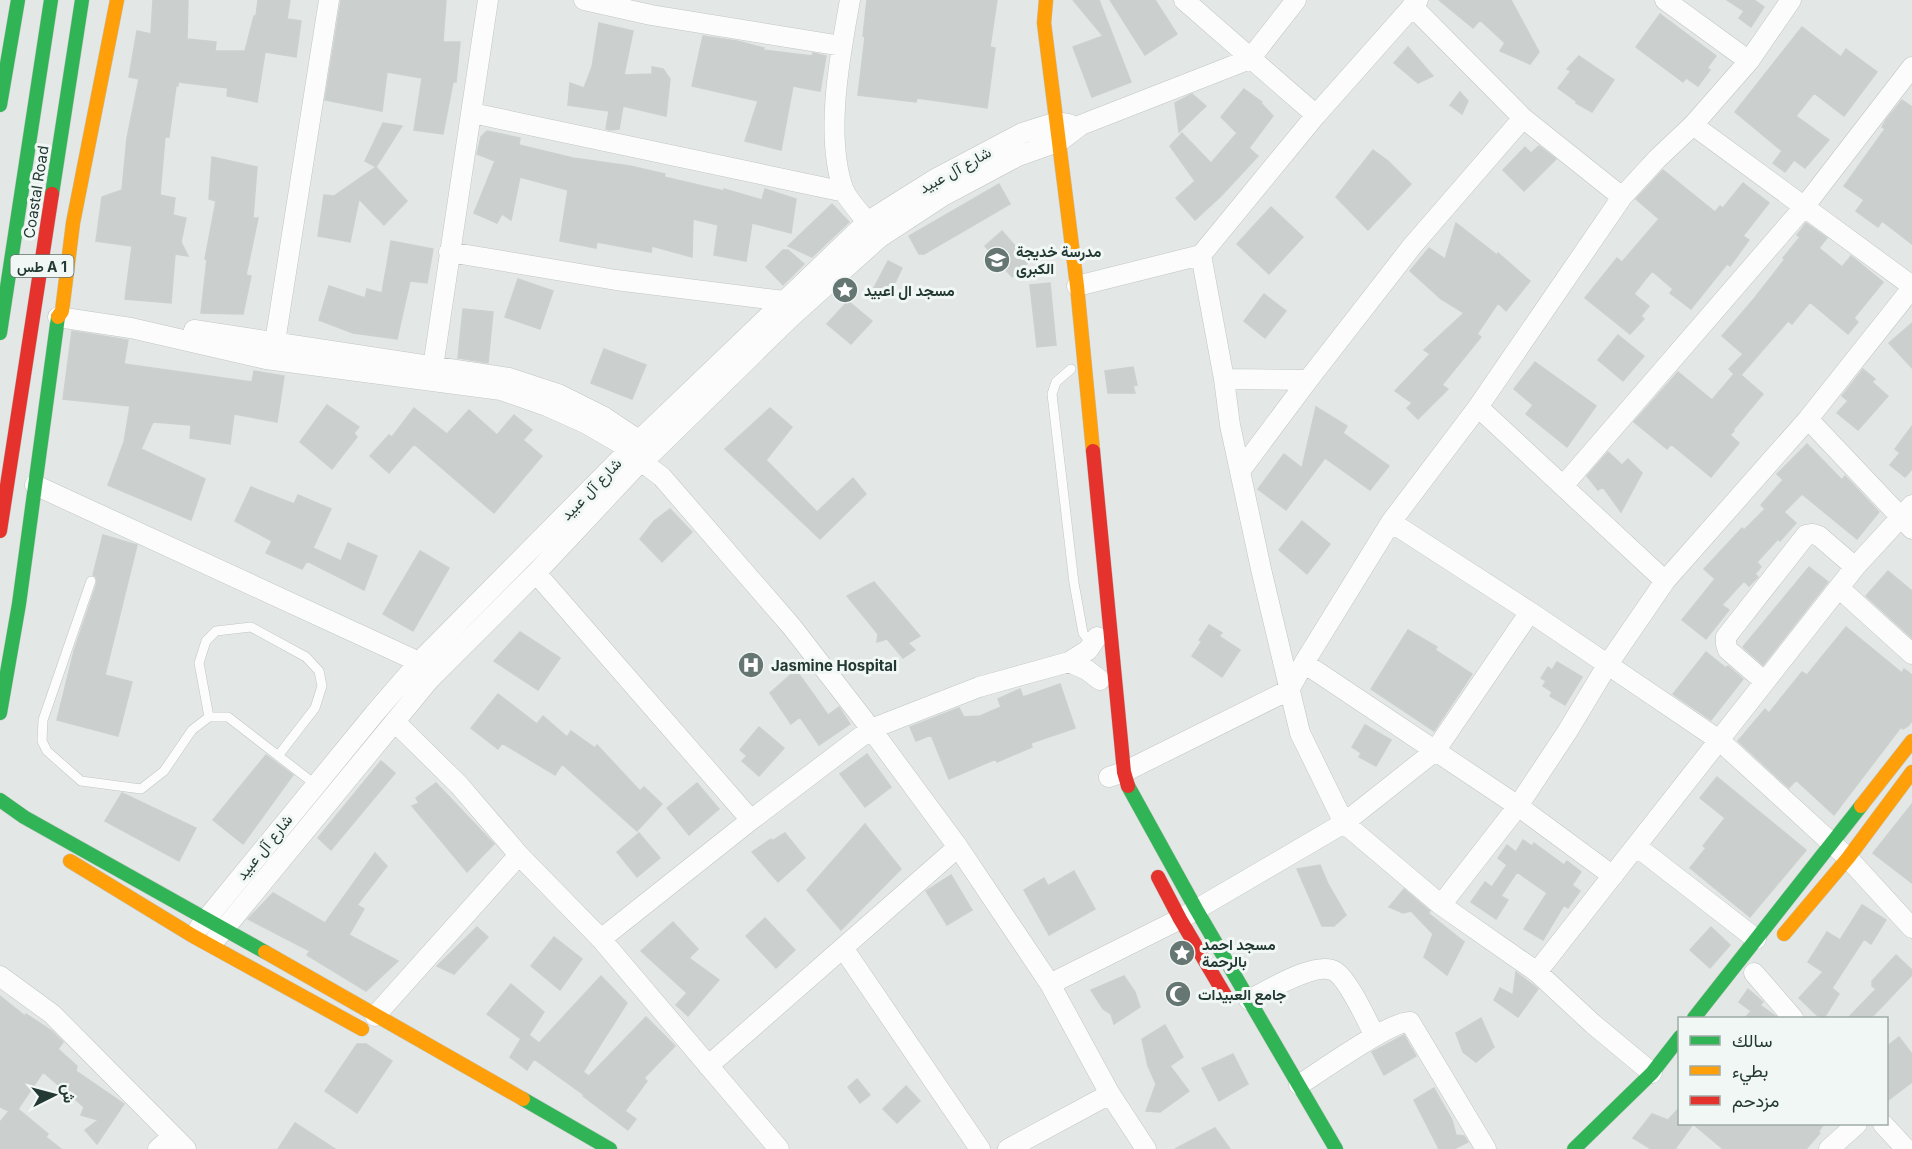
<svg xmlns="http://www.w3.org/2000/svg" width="1912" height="1149" viewBox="0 0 1912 1149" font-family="Inter,Vazirmatn,sans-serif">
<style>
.building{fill:#cbcfcd;stroke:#ccd1cf;stroke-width:1.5}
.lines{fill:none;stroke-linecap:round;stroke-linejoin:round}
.lane-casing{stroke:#c0c5c3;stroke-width:10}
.street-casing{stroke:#c0c5c3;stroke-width:21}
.fast-casing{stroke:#c0c6c3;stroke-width:15}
.slow-casing{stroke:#c0c6c3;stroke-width:15}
.jam-casing{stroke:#c0c6c3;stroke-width:15}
.lane{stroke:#fbfcfb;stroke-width:9}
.street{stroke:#fbfcfb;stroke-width:20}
.fast{stroke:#30b455;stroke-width:14}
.slow{stroke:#ff9f0a;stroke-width:14}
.jam{stroke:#e5322d;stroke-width:14}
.labels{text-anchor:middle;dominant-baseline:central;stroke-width:6;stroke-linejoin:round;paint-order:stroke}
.shield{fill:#f1f7f4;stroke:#61726d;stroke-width:1.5}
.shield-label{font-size:14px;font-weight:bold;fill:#233933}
.street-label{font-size:15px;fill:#233933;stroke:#f1f7f4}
.poi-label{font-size:15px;font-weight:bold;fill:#233933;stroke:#f1f7f4;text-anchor:start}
</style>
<rect width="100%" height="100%" fill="#e3e8e6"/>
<path class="building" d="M153 0H188L187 39 216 42 215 51H245L254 16H256L258 0H290L287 19 301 21 296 57 265 52 257 102 227 96 228 88 178 82V86H176L169 137H165L160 195 175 198 173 215 186 218 181 242 188 256 175 254 171 303 125 299 132 246 96 241 102 197 122 190 127 138 139 79 129 77 137 31 151 34Z
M341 0H446L443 42H460L456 82H453L443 134 414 130 422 78 387 72 382 111 325 100Z
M867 0H997L990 47 995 48 987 108 917 98 916 102 858 95 865 37 863 36Z
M1073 0H1099L1131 82 1092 97 1073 47 1103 36Z
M1110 0H1155L1177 34 1145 55Z
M1439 0H1511L1539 52 1530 64 1500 51 1505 43 1480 20 1473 28Z
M1727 0H1754L1764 7 1751 27 1739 18 1744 11Z
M1660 14 1716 56 1707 68 1710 70 1698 86 1686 78 1683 82 1636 47Z
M599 23 633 31 624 75 652 74V67L663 69 670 79 666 116 623 106 619 129 610 130 606 129 609 111 568 105 570 83 584 88 592 67Z
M1802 27 1841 57 1846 49 1877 72 1844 116 1814 93 1796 116 1829 140 1805 168 1794 160 1785 172 1773 163 1782 151 1735 112Z
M703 36 737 41 764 48 763 50 812 56 813 53 826 56 820 91 793 86 781 150 745 141 758 101 692 86Z
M1408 47 1433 76 1418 83 1394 63Z
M1579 56 1614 80 1592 112 1576 103 1577 102 1558 88 1571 71 1567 69Z
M1244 89 1262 102 1261 103 1273 116 1249 148 1258 156 1221 196 1195 220 1176 198 1195 181 1170 146 1182 133 1211 163 1237 133 1221 117Z
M1460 92 1468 101 1462 114 1450 105Z
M1192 94 1206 106 1179 132 1175 103Z
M1902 100 1912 107V244L1882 221 1878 227 1856 211 1864 200 1844 186 1885 129 1882 127 1886 120Z
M383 123 402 126 376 167 365 161Z
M487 131 520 138 519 145 573 158 630 166 665 174 664 177 724 191V189L762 200 765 189 796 199 791 233 752 223 746 261 714 255 718 225 693 219 692 257 652 246 651 252 597 242 596 248 560 241 568 190 520 177 511 220 502 214 497 223 474 213 495 161 477 154 481 137Z
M1539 146 1556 159 1524 191 1503 170 1525 147 1531 153Z
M1373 150 1388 161 1411 184 1368 230 1336 197Z
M212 157 257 167 253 218H258L246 275 251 276 243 314 201 313 207 259H205L216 201 209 199Z
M376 167 407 201 384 225 359 199 350 242 318 236 324 195 334 196Z
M1663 170 1715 212 1720 206 1723 208 1743 183 1769 203 1743 236 1749 240 1730 266 1727 264 1691 309 1670 293 1673 289 1652 271 1634 294 1649 306 1641 316 1644 319 1630 334 1585 298 1617 258 1622 262 1659 219 1636 199Z
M999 184 1010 204 924 254H919L909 236Z
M832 204 849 222 812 257 788 246Z
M1271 207 1303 237 1269 274 1237 244Z
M1456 223 1497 255 1498 253 1530 281 1506 311 1498 303 1477 334 1481 337 1442 385 1448 389 1418 419 1407 408 1412 403 1395 391 1430 354 1424 350 1464 313 1441 299 1410 271 1429 248 1445 259Z
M1806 223 1827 238 1819 248 1842 267 1851 256 1883 282 1854 318 1858 322 1848 334 1810 302 1792 324 1788 321 1741 375 1763 394 1733 430 1734 431 1730 435 1739 443 1711 477 1671 444 1667 449 1634 422 1678 372 1712 400 1734 374 1729 369 1743 354 1722 336 1753 300 1785 259 1783 258 1800 237 1797 235Z
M1002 231 1029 262 1012 277 985 246Z
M391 241 433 249 427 283 410 281 397 339 353 333 319 320 329 286 365 298 367 289 382 293Z
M783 250H788L804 264 783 285 766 267Z
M888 261 902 268 889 295 874 288Z
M518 279 553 291 540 329 505 317Z
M1050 283 1056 345 1037 347 1030 285Z
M1264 294 1286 311 1265 338 1244 321Z
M848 301 872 321 851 344 827 324Z
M463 309 493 312 488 363 458 358Z
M1912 323V368L1889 343Z
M72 331 128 340 124 364 252 382 254 371 284 376 277 422 234 414 230 444 190 438 191 425 153 422 141 449 205 479 191 520 108 485 124 442 130 406 63 399Z
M1618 335 1644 356 1623 381 1598 360Z
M604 349 646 365 632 399 591 383Z
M1535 362 1596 406 1567 447 1526 414 1533 405 1514 389Z
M1133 367 1137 385 1133 386 1135 393H1108L1105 371Z
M1863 369 1875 379 1872 382 1888 396 1858 430 1837 413 1848 401 1842 396Z
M327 405 359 427 354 433 357 437 332 469 300 442Z
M1316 407 1347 426 1343 433 1389 466 1370 490 1325 458 1286 510 1258 489 1284 454 1302 468Z
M414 408 447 434 469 410 497 435 514 415 532 430 523 440 542 456 494 513 414 444 389 473 370 456 389 435 392 437Z
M770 408 792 427 766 460 817 512 853 478 866 494 820 539 725 449Z
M1912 426V469L1905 477 1890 465 1900 453 1895 449Z
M1807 444 1842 480 1845 476 1879 512 1857 539 1802 494 1784 512 1796 523 1780 541 1778 539 1757 562 1761 567 1755 574 1758 577 1749 586 1744 581 1722 605 1729 610 1706 639 1682 620 1715 579 1704 569 1742 528 1744 530 1765 509 1761 505 1783 480 1777 474Z
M1608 452 1622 465 1628 459 1642 473 1621 512 1603 487 1598 490 1587 476Z
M251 487 294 504 298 495 331 509 313 548 341 561 348 543 377 556 364 590 307 561 302 569 266 553 272 541 235 521Z
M670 509 692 532 662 562 640 539 654 521Z
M1302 521 1330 544 1307 574 1279 550Z
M103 535 137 545 105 675 132 682 118 736 57 720 74 651 97 583 96 577 93 575Z
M420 551 449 568 413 631 383 614Z
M1809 567 1828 582 1763 665 1743 647Z
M1888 571 1912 591V638L1866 596Z
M874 582 920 636 908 643 915 650 903 658 887 639 877 642 878 634 847 596Z
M1209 625 1222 633 1219 636 1240 650 1222 677 1192 656 1202 641 1199 640Z
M1846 627 1902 673 1904 669 1912 675V721L1908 726 1903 729 1901 727 1834 815 1796 780 1789 788 1738 741 1765 709 1769 713 1802 672 1807 675Z
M1408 630 1437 647 1435 650 1472 674 1434 731 1371 689Z
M520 632 560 658 538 690 494 661Z
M1706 652 1726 668 1728 666 1743 679 1711 720 1673 694Z
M1557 662 1582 677 1565 705 1550 696 1552 692 1543 686 1546 681 1541 678 1548 667 1552 670Z
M796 670 828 715 839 707 850 724 819 745 800 717 791 724 770 693Z
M1060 684 1075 728 1031 743 1032 747 997 762 996 759 949 779 931 735 916 741 910 727 959 708 964 717 980 716 1001 707 998 699 1020 689 1023 697Z
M498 694 537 724 543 716 567 737 571 731 595 748 597 745 640 791 644 787 662 804 637 831 562 764 555 775 502 743 498 749 471 728Z
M1365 725 1391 740 1376 766 1359 757 1361 753 1352 747Z
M759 727 784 748 759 776 742 761 747 756 740 750Z
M867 754 891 787 865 807 840 774Z
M266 755 293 775 243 844 213 820Z
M381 761 395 773 331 850 318 838Z
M1717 777 1806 850 1750 917 1690 868 1706 848 1703 846 1725 818 1700 798Z
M436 783 494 844 467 872 412 806 419 803 416 798Z
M697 783 719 809 689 835 667 808Z
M122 793 196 828 179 861 105 821Z
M1912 804V883L1873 853Z
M865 824 901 869 841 930 807 890Z
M639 833 660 858 637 877 617 852Z
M785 833 805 858 778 882 752 852 771 839 772 841Z
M1523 840 1532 846 1534 843 1564 865 1567 861 1581 872 1572 885 1580 891 1568 908 1564 905 1543 940 1524 929 1547 893 1517 872 1501 896 1508 900 1496 919 1471 902 1485 882 1492 887 1507 865 1498 858 1507 845 1516 852Z
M375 853 387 866 357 905 364 909 349 935 398 961 366 991 307 955 310 951 248 919 273 893 325 923Z
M1320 865 1328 884 1346 915 1334 926H1322L1297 869Z
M1074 871 1095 909 1049 935 1024 890 1044 878 1048 886Z
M951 875 972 910 947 925 926 891Z
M1404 889 1430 911 1428 913 1464 942 1447 975 1424 957 1433 934 1411 911 1403 913 1389 907Z
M1862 905 1886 920 1871 944 1864 939 1832 988 1839 994 1824 1018H1820L1799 998 1823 972 1808 962 1827 932 1840 940Z
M765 918 795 950 776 968 746 936Z
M673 922 698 949 689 958 719 980 688 1016 676 1005 687 993 641 951Z
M477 927 488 937 454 974 437 966Z
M1711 927 1730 945 1710 968 1690 950Z
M554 937 582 959 560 990 531 966Z
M1896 955 1912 970V975L1871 1018H1848L1876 989 1872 986V981Z
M1516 972 1538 989 1518 1017 1494 1000 1500 988 1513 995Z
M601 976 627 1003 583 1072 589 1076 646 1017 675 1046 644 1078 647 1081 625 1111 636 1119 628 1130 583 1096 584 1095 534 1059 527 1070 510 1057 521 1039 487 1014 511 984 544 1012 529 1035 539 1043Z
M1124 976 1135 992 1140 1007 1114 1024 1111 1014 1103 1009 1091 990Z
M1748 989 1763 1002 1760 1005 1778 1018H1745L1751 1011 1739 1002Z
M0 996 25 1016 26 1014 52 1031 63 1042 58 1049 77 1066 76 1071 124 1104 97 1144 85 1130 98 1120 81 1115 84 1107 43 1072 18 1109 48 1134 46 1137 61 1149H0V1122L9 1111 0 1107Z
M1481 1018 1494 1047 1476 1062 1463 1052 1456 1033Z
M1165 1025 1183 1057 1170 1066 1189 1091 1160 1112 1146 1111 1156 1084 1148 1066 1142 1039Z
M1404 1035 1416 1056 1384 1075 1372 1052Z
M1899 1037 1912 1054V1082L1887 1101V1046Z
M357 1044H366L392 1061 357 1113 325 1091Z
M1233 1054 1248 1084 1219 1101 1202 1068Z
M857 1079 870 1095 860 1103 848 1087Z
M906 1086 920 1101 897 1123 883 1109Z
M1434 1088 1452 1120 1456 1135 1464 1136 1468 1142 1454 1149H1439L1414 1100Z
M1680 1107V1124H1824L1818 1132 1820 1133 1806 1149H1723L1693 1124 1675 1149H1651L1633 1138 1652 1114 1668 1120Z
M295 1123 335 1149H278Z
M1215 1128 1230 1149H1175Z"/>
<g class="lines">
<g class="lane-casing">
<path id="lane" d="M1071 369 1056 382 1052 394 1074 583 1083 633 1086 637H1097
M91 581 43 720 42 741 47 751 81 781 141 789 164 771 192 730 209 717H228L316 785
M209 717 199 663 206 641 216 631 251 627 306 657 319 671 322 686 315 708 278 756"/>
</g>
<g class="street-casing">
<path id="street" d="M584 0 651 15 842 46
M850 0C840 55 824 137 844 191 849 202 867 220 874 231
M1184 0 1316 115
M1665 0 1749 61
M1412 6 1523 118 1622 197
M472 113 845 192
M1693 125 1912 286
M449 252 616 280 784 301
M1201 255 1224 379 1230 425 1261 569 1300 733 1344 823 1441 905 1537 972 1593 1024 1652 1073
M1077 286 1201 255 1316 115 1418 0
M58 317 131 328 266 359 501 390 547 406 585 423 630 449 641 461 662 477 792 627 871 729 958 847 1050 984 1110 1094 1146 1149
M194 330 509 378 558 394 604 417 640 441 645 446
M275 342 329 0
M433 367 488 0
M1224 379 1308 380
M1478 407 1665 581
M1808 419 1912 529
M1240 471 1308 380 1413 245 1523 118
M35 485 419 662
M1563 486 1804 207 1912 67
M1391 522 1530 612 1719 740 1848 858 1912 928
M536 573 751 820
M1839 588 1912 654
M1069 662 1087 670 1100 680
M1304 663 1518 806 1613 876
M1765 682 1728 650 1726 644V637L1806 535 1813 534 1819 536 1855 567
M395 722 459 785 519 855 601 939 779 1149
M1109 777 1124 772 1289 690 1304 663 1391 522 1478 407 1622 197 1657 159 1693 125 1749 61 1791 0
M1636 846 1756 939
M1441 905 1518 806 1567 732 1608 664 1665 581 1808 419 1912 288
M199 928 375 713 419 662 630 449 867 222 937 178 1022 133 1057 122 1069 124
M216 939 429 680 536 573 641 461 652 453 791 317 879 238 943 196 1018 156 1060 141 1081 125 1250 59 1296 0
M601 939 751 820 871 729 979 687 1069 662 1088 650 1097 637
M843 948 980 1149
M1537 972 1855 567 1912 505
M1754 973 1793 1018
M0 976 52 1014 186 1149
M1050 984 1180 919 1344 823 1435 751 1530 612
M1249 1000C1267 991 1318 959 1336 972 1349 981 1367 1021 1375 1036
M375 1016 519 855
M708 1066 958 847
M1299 1085C1318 1073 1392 1020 1410 1022L1486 1149
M1883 1124 1906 1149
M158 1149 173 1136
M1008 1149 1110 1094
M1829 1149 1857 1124"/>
</g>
<g class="fast-casing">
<path id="fast" d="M0 105 18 0
M52 194 82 0
M0 333 51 0
M0 713 19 604 58 317
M1128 786 1196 909 1336 1149
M0 800 24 817 265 952
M1694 1018 1861 806
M523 1099 610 1149
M1574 1149 1652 1073 1680 1037"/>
</g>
<g class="slow-casing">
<path id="slow" d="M1046 0 1044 23 1077 286 1093 451
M58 317 62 311 73 223 117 0
M1861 806 1912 741
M70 861 193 936 362 1029
M1784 934 1848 858 1912 772
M265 952 523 1099"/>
</g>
<g class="jam-casing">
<path id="jam" d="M1093 451 1124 772 1128 786
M0 531 52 194
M1158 877 1180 919 1225 995"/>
</g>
<use href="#lane" class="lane"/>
<use href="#street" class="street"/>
<use href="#fast" class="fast"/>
<use href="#slow" class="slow"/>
<use href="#jam" class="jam"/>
</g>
<defs>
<g id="school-disc" transform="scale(1.35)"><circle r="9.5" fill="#667672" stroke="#f1f7f4"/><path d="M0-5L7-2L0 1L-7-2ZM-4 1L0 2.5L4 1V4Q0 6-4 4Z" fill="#fff"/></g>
<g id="sight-disc" transform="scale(1.35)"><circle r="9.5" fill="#667672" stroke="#f1f7f4"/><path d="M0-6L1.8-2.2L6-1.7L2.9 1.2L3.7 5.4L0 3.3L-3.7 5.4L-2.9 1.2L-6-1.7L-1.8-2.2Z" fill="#fff"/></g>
<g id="hospital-disc" transform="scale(1.35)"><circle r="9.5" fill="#667672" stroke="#f1f7f4"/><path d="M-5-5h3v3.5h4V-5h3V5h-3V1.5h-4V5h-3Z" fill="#fff"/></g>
<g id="mosque-disc" transform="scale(1.35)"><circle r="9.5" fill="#667672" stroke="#f1f7f4"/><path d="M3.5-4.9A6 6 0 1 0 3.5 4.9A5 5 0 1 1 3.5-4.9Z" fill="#fff"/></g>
</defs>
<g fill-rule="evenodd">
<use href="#school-disc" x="997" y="260"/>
<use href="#sight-disc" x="845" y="290"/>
<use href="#hospital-disc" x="751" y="665"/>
<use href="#sight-disc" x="1182" y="953"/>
<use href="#mosque-disc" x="1178" y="994"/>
</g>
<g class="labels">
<rect class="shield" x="10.5" y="255" width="63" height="22" rx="4.5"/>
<g class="shield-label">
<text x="42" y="266">طس A 1</text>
</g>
<g class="street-label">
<text transform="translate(955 170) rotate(-29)">شارع آل عبيد</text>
<text transform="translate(36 192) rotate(-81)">Coastal Road</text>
<text transform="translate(591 489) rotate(-46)">شارع آل عبيد</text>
<text transform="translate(264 847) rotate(-51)">شارع آل عبيد</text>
</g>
<g class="poi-label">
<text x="1016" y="251">مدرسة خديجة<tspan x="1016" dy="17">الكبرى</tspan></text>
<text x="864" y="290">مسجد ال اعبيد</text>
<text x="771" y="665">Jasmine Hospital</text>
<text x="1202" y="944">مسجد احمد<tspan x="1202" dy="17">بالرحمة</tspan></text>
<text x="1198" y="994">جامع العبيدات</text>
</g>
</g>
<rect x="1678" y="1017" width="210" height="108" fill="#f1f7f4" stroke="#9faba7" stroke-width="1.5"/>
<rect x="1690" y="1036" width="30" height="9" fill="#30b455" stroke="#9faba7" stroke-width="1.5"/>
<text x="1732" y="1047" font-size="18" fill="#233933">سالك</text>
<rect x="1690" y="1066" width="30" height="9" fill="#ff9f0a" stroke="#9faba7" stroke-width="1.5"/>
<text x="1732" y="1077" font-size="18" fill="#233933">بطيء</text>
<rect x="1690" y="1096" width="30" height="9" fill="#e5322d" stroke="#9faba7" stroke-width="1.5"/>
<text x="1732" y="1107" font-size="18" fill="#233933">مزدحم</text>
<g transform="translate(54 1095) rotate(84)" stroke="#f1f7f4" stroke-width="4.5" paint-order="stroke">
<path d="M0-4.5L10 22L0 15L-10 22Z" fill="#233933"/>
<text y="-9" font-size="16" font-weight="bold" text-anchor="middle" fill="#233933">ش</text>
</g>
</svg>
